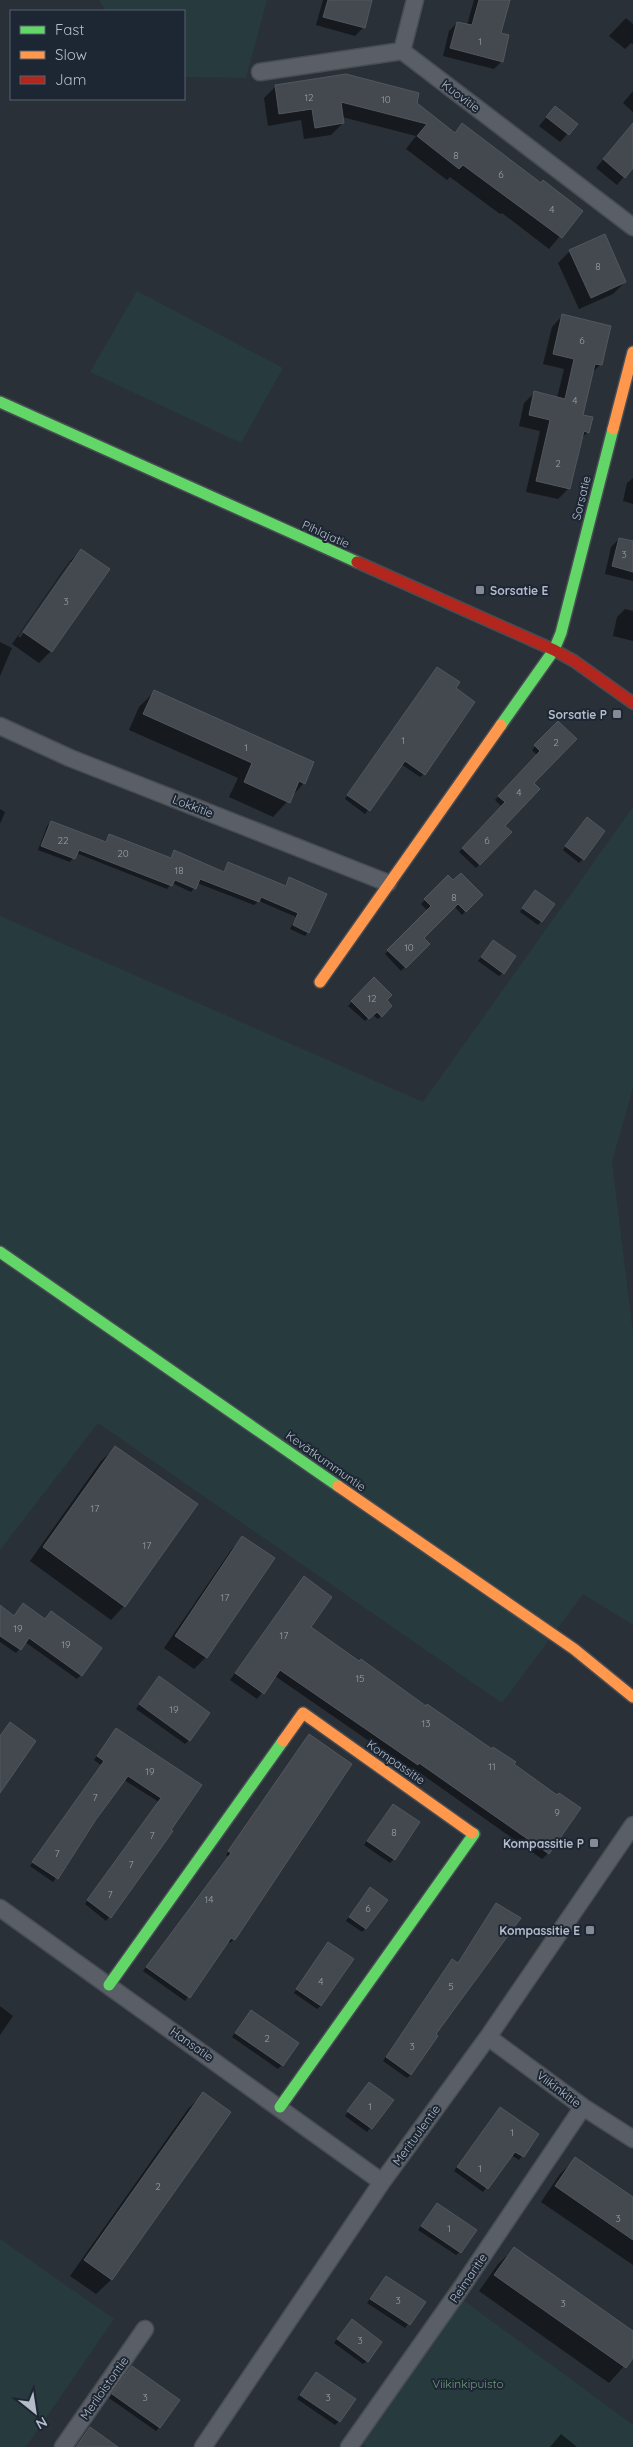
<svg xmlns="http://www.w3.org/2000/svg" width="633" height="2447" viewBox="0 0 633 2447" font-family="Quicksand,sans-serif">
<style>
.green{fill:#273a3e}
.shadow{fill:#0007;fill-rule:evenodd}
.building{fill:#444950;stroke:#52575f}
.lines{fill:none;stroke-linecap:round;stroke-linejoin:round}
.street-casing{stroke:#484c53;stroke-width:19}
.fast-casing{stroke:#484c53;stroke-width:14}
.slow-casing{stroke:#484c53;stroke-width:14}
.jam-casing{stroke:#484c53;stroke-width:14}
.street{stroke:#5a5e66;stroke-width:16}
.fast{stroke:#63d668;stroke-width:11}
.slow{stroke:#ff974d;stroke-width:11}
.jam{stroke:#b3261e;stroke-width:11}
.poi-dot{fill:#848b96;stroke:#1d2633;stroke-width:2}
.labels{text-anchor:middle;dominant-baseline:central;stroke-width:4;stroke-linejoin:round;paint-order:stroke}
.number-label{font-size:10px;fill:#989fab}
.street-label{font-size:12px;fill:#b4bcc9;stroke:#1d2633}
.poi-label{font-size:12px;font-weight:bold;fill:#b4bcc9;stroke:#1d2633;text-anchor:end}
.park-label{font-size:12px;fill:#6b9a76;stroke:#1d2633}
</style>
<rect width="100%" height="100%" fill="#2a3038"/>
<path class="green" d="M99 0H267L246 78 184 77V11H106Z
M137 291 283 368 241 443 90 372Z
M633 807V1088L612 1162 633 1333V1625L583 1594 502 1703 98 1423 0 1550V916L423 1102Z
M0 2239 114 2319 26 2447H0Z
M451 2291 633 2425V2447H367L354 2437Z"/>
<path class="shadow" d="M323 0H371L363 28 355 36 316 25Z
M474 0H509L499 33 502 61 494 69 443 56 449 31 457 23 467 25Z
M626 18 633 24V44L631 43 625 49 609 36Z
M276 86 415 103 454 133 462 125 540 184 581 211 549 249 502 213 500 214 450 177 447 180 406 149 416 136 342 117 343 123 331 135 304 139 301 120 268 126 264 98Z
M633 91V112L623 103Z
M555 107 576 124 560 142 539 126Z
M627 131 633 136V166L617 185 596 168Z
M570 251 625 282 613 294 579 309 558 263Z
M562 316 600 365 591 374 581 416 588 432 580 439 569 488 558 499 526 492 540 431 519 426 524 403 534 393 557 398 564 369 543 364 552 327Z
M633 478V504L623 501 627 483Z
M619 539 633 543V581L605 574 611 547Z
M81 551 108 570 51 651 39 663 12 644 69 562ZM70 562H73L20 638 18 636Z
M625 609 633 611V641L613 636 617 617Z
M0 642 12 648 0 676Z
M434 672 454 689 424 774 420 777 401 764 365 814 345 799Z
M154 692 304 783 273 817 229 797 238 778 129 730 139 707Z
M558 722 532 783 503 826 510 832 476 868 459 852 502 807 495 800 537 755 532 750Z
M0 809 5 812 0 824Z
M51 822 104 843 109 836 169 859 175 851 223 872 229 864 284 887 290 879 308 932 305 936 290 929 296 917 259 901 254 905 197 883 191 892 172 883 167 889 76 853 70 862 38 850 47 826Z
M583 822V859L579 863 563 850Z
M448 877 453 882 482 895 462 915 454 906 422 938 428 944 401 971 385 954 428 911 421 904Z
M532 895 541 921 538 925 520 912Z
M490 945 503 973 499 976 478 961Z
M374 979 385 1001 391 1006 378 1019 372 1014 365 1021 348 1006Z
M115 1448 124 1606 111 1620 30 1561 101 1461Z
M242 1538 206 1657 194 1669 164 1648 231 1550Z
M304 1578 309 1628 512 1765 548 1853 542 1859 413 1768 411 1770 275 1676 257 1699 230 1680Z
M0 1607 81 1675 77 1679 25 1642 16 1653 0 1642Z
M155 1682 189 1740 185 1744 136 1709Z
M116 1729 201 1786 106 1921 85 1904 159 1802 124 1780 53 1882 30 1866 101 1765 94 1760Z
M306 1740 234 1939 230 1943 228 1941 185 2001 143 1971 229 1857 226 1855Z
M393 1805 394 1859 390 1863 364 1845Z
M367 1892 366 1928 362 1932 346 1921Z
M496 1904 411 2075 407 2078 383 2061 448 1965 457 1964Z
M325 1947 321 2006 317 2009 294 1993Z
M0 2006 13 2016 0 2035Z
M247 2016 282 2065 278 2069 232 2037Z
M366 2087 392 2100 367 2132 345 2116Z
M203 2094 112 2279 96 2294 70 2276 188 2109Z
M496 2113 538 2134 519 2160 511 2155 483 2192 454 2171Z
M576 2159 633 2199V2265L541 2202 560 2174Z
M437 2204 460 2252 456 2255 418 2230Z
M514 2249 633 2333V2356L609 2383 479 2291 498 2264Z
M386 2277 424 2303 405 2328 367 2303Z
M348 2325 367 2361 363 2364 334 2343Z
M132 2367 160 2427 156 2431 109 2398Z
M316 2374 339 2421 335 2425 297 2399Z
M561 2434 577 2447H550Z"/>
<path class="building" d="M328 0H372L365 28 323 17Z
M479 0H510L501 33 509 35 503 62 450 48 457 22 472 25Z
M346 74 419 93 417 103 455 133 462 123 541 183 543 180 583 211 562 238 463 165 459 169 417 136 427 124 341 102 344 123 315 128 312 109 279 114 275 85Z
M555 106 578 124 569 135 546 117Z
M633 123V168L625 178 603 159Z
M605 234 626 282 591 298 569 250Z
M562 314 611 326 602 365 595 364 583 415 593 417 589 433 584 431 570 489 536 481 550 420 529 415 534 391 565 399 574 359 553 354Z
M619 538 633 541V572L612 566Z
M81 549 110 569 52 652 23 632Z
M437 667 460 682 456 688 475 702 425 775 405 761 370 811 347 795Z
M154 690 314 762 305 784 299 781 290 803 244 782 252 763 143 714Z
M558 721 577 739 534 783 540 789 505 826 512 832 480 865 462 848 505 802 498 796 540 751 534 745Z
M587 817 605 831 584 860 565 846Z
M51 821 106 842 109 834 171 858 174 850 224 872 228 862 286 886 289 877 327 894 309 933 293 925 298 913 261 897 259 902 200 879 196 889 175 880 172 886 79 850 75 859 41 846Z
M461 873 483 895 466 912 458 904 424 938 430 944 406 968 387 950 431 906 424 899 448 875 453 880Z
M535 890 555 904 542 922 522 908Z
M493 940 516 956 504 974 481 957Z
M374 977 392 995 387 1000 392 1006 382 1017 377 1012 369 1019 351 1001Z
M115 1446 198 1504 125 1607 43 1547Z
M242 1536 275 1558 207 1658 175 1636Z
M304 1576 332 1597 311 1627 359 1661 361 1659 426 1706 427 1704 492 1749 493 1747 516 1762 514 1764 557 1795 559 1793 581 1808 549 1854 419 1763 418 1765 280 1670 264 1694 235 1673Z
M23 1603 45 1619 51 1611 102 1648 82 1676 29 1638 21 1650 0 1636V1605L14 1616Z
M159 1676 210 1713 190 1741 139 1704Z
M10 1722 36 1741 0 1793V1736Z
M116 1728 202 1785 171 1830 173 1831 111 1918 87 1900 161 1798 128 1776 95 1821 58 1879 32 1862 104 1761 97 1756Z
M309 1734 352 1764 235 1940 231 1938 190 1998 146 1967 231 1853 228 1851Z
M393 1804 420 1822 395 1860 367 1841Z
M370 1887 388 1900 366 1929 349 1917Z
M496 1903 521 1918 436 2034 438 2036 411 2075 386 2057 452 1959 458 1963Z
M328 1942 354 1959 321 2006 296 1989Z
M251 2010 299 2043 283 2066 235 2033Z
M369 2082 394 2100 372 2129 347 2111Z
M203 2092 231 2112 112 2280 84 2260Z
M500 2107 539 2134 524 2157 515 2152 488 2189 457 2167Z
M575 2157 633 2197V2240L555 2186Z
M437 2203 477 2230 461 2253 421 2226Z
M514 2247 633 2331V2358L626 2368 494 2275Z
M386 2276 426 2302 410 2325 370 2299Z
M352 2319 382 2342 368 2362 337 2339Z
M132 2366 180 2400 160 2428 112 2394Z
M316 2372 356 2399 340 2422 300 2395Z
M90 2427 118 2447H76Z"/>
<g class="lines">
<g class="street-casing">
<path id="street" d="M402 51 415 0
M260 72 402 51 633 227
M0 726 70 758 388 883
M0 1908 382 2182
M488 2037 583 2107 633 2139
M63 2447 145 2329
M203 2447 382 2182 488 2037 633 1825
M349 2447 459 2291 583 2107"/>
</g>
<g class="fast-casing">
<path id="fast" d="M0 402 357 562
M501 725 554 650 561 633 613 429
M0 1252 338 1486
M109 1985 283 1741
M280 2107 474 1834 472 1833"/>
</g>
<g class="slow-casing">
<path id="slow" d="M613 429 633 352
M320 982 501 725
M338 1486 574 1649 633 1697
M283 1741 303 1713 472 1833"/>
</g>
<g class="jam-casing">
<path id="jam" d="M357 562 554 650 574 661 633 703"/>
</g>
<use href="#street" class="street"/>
<use href="#fast" class="fast"/>
<use href="#slow" class="slow"/>
<use href="#jam" class="jam"/>
</g>
<g class="poi-dot">
<rect x="475" y="585" width="10" height="10" rx="2.5"/>
<rect x="612" y="709" width="10" height="10" rx="2.5"/>
<rect x="589" y="1838" width="10" height="10" rx="2.5"/>
<rect x="585" y="1925" width="10" height="10" rx="2.5"/>
</g>
<g class="labels">
<g class="number-label">
<text x="480" y="41">1</text>
<text x="309" y="97">12</text>
<text x="386" y="99">10</text>
<text x="456" y="155">8</text>
<text x="501" y="174">6</text>
<text x="552" y="209">4</text>
<text x="598" y="266">8</text>
<text x="582" y="340">6</text>
<text x="575" y="400">4</text>
<text x="558" y="463">2</text>
<text x="624" y="554">3</text>
<text x="66" y="601">3</text>
<text x="403" y="740">1</text>
<text x="556" y="742">2</text>
<text x="246" y="747">1</text>
<text x="519" y="792">4</text>
<text x="63" y="840">22</text>
<text x="487" y="840">6</text>
<text x="123" y="853">20</text>
<text x="179" y="870">18</text>
<text x="454" y="897">8</text>
<text x="409" y="947">10</text>
<text x="372" y="998">12</text>
<text x="95" y="1508">17</text>
<text x="147" y="1545">17</text>
<text x="225" y="1597">17</text>
<text x="18" y="1628">19</text>
<text x="284" y="1635">17</text>
<text x="66" y="1644">19</text>
<text x="360" y="1678">15</text>
<text x="174" y="1709">19</text>
<text x="426" y="1723">13</text>
<text x="492" y="1766">11</text>
<text x="150" y="1771">19</text>
<text x="95" y="1797">7</text>
<text x="557" y="1812">9</text>
<text x="394" y="1832">8</text>
<text x="152" y="1835">7</text>
<text x="57" y="1853">7</text>
<text x="131" y="1864">7</text>
<text x="110" y="1894">7</text>
<text x="209" y="1899">14</text>
<text x="368" y="1908">6</text>
<text x="321" y="1981">4</text>
<text x="451" y="1986">5</text>
<text x="267" y="2038">2</text>
<text x="412" y="2046">3</text>
<text x="370" y="2106">1</text>
<text x="512" y="2132">1</text>
<text x="480" y="2168">1</text>
<text x="158" y="2186">2</text>
<text x="618" y="2218">3</text>
<text x="449" y="2228">1</text>
<text x="398" y="2300">3</text>
<text x="563" y="2303">3</text>
<text x="360" y="2340">3</text>
<text x="145" y="2397">3</text>
<text x="328" y="2397">3</text>
</g>
<g class="street-label">
<text transform="translate(461 96) rotate(37)">Kuovitie</text>
<text transform="translate(581 498) rotate(-76)">Sorsatie</text>
<text transform="translate(326 534) rotate(24)">Pihlajatie</text>
<text transform="translate(193 806) rotate(21)">Lokkitie</text>
<text transform="translate(326 1461) rotate(35)">Kevätkummuntie</text>
<text transform="translate(396 1762) rotate(35)">Kompassitie</text>
<text transform="translate(192 2044) rotate(35)">Hansatie</text>
<text transform="translate(559 2089) rotate(37)">Viikinkitie</text>
<text transform="translate(416 2135) rotate(-54)">Merituulentie</text>
<text transform="translate(468 2278) rotate(-56)">Reimaritie</text>
<text transform="translate(104 2388) rotate(-55)">Meriloistontie</text>
</g>
<g class="poi-label">
<text x="490" y="590" text-anchor="start">Sorsatie E</text>
<text x="607" y="714">Sorsatie P</text>
<text x="584" y="1843">Kompassitie P</text>
<text x="580" y="1930">Kompassitie E</text>
</g>
<g class="park-label">
<text x="468" y="2383">Viikinkipuisto</text>
</g>
</g>
<rect x="10" y="10" width="175" height="90" fill="#1d2633" stroke="#59626f"/>
<rect x="20" y="26" width="25" height="8" fill="#63d668" stroke="#59626f"/>
<text x="55" y="35" font-size="15" fill="#b4bcc9">Fast</text>
<rect x="20" y="51" width="25" height="8" fill="#ff974d" stroke="#59626f"/>
<text x="55" y="60" font-size="15" fill="#b4bcc9">Slow</text>
<rect x="20" y="76" width="25" height="8" fill="#b3261e" stroke="#59626f"/>
<text x="55" y="85" font-size="15" fill="#b4bcc9">Jam</text>
<g transform="translate(35 2412) rotate(150)" stroke="#1d2633" stroke-width="4" paint-order="stroke">
<path d="M0-4L9 19L0 12L-9 19Z" fill="#b4bcc9"/>
<text y="-8" font-size="14" font-weight="bold" text-anchor="middle" fill="#b4bcc9">N</text>
</g>
</svg>
